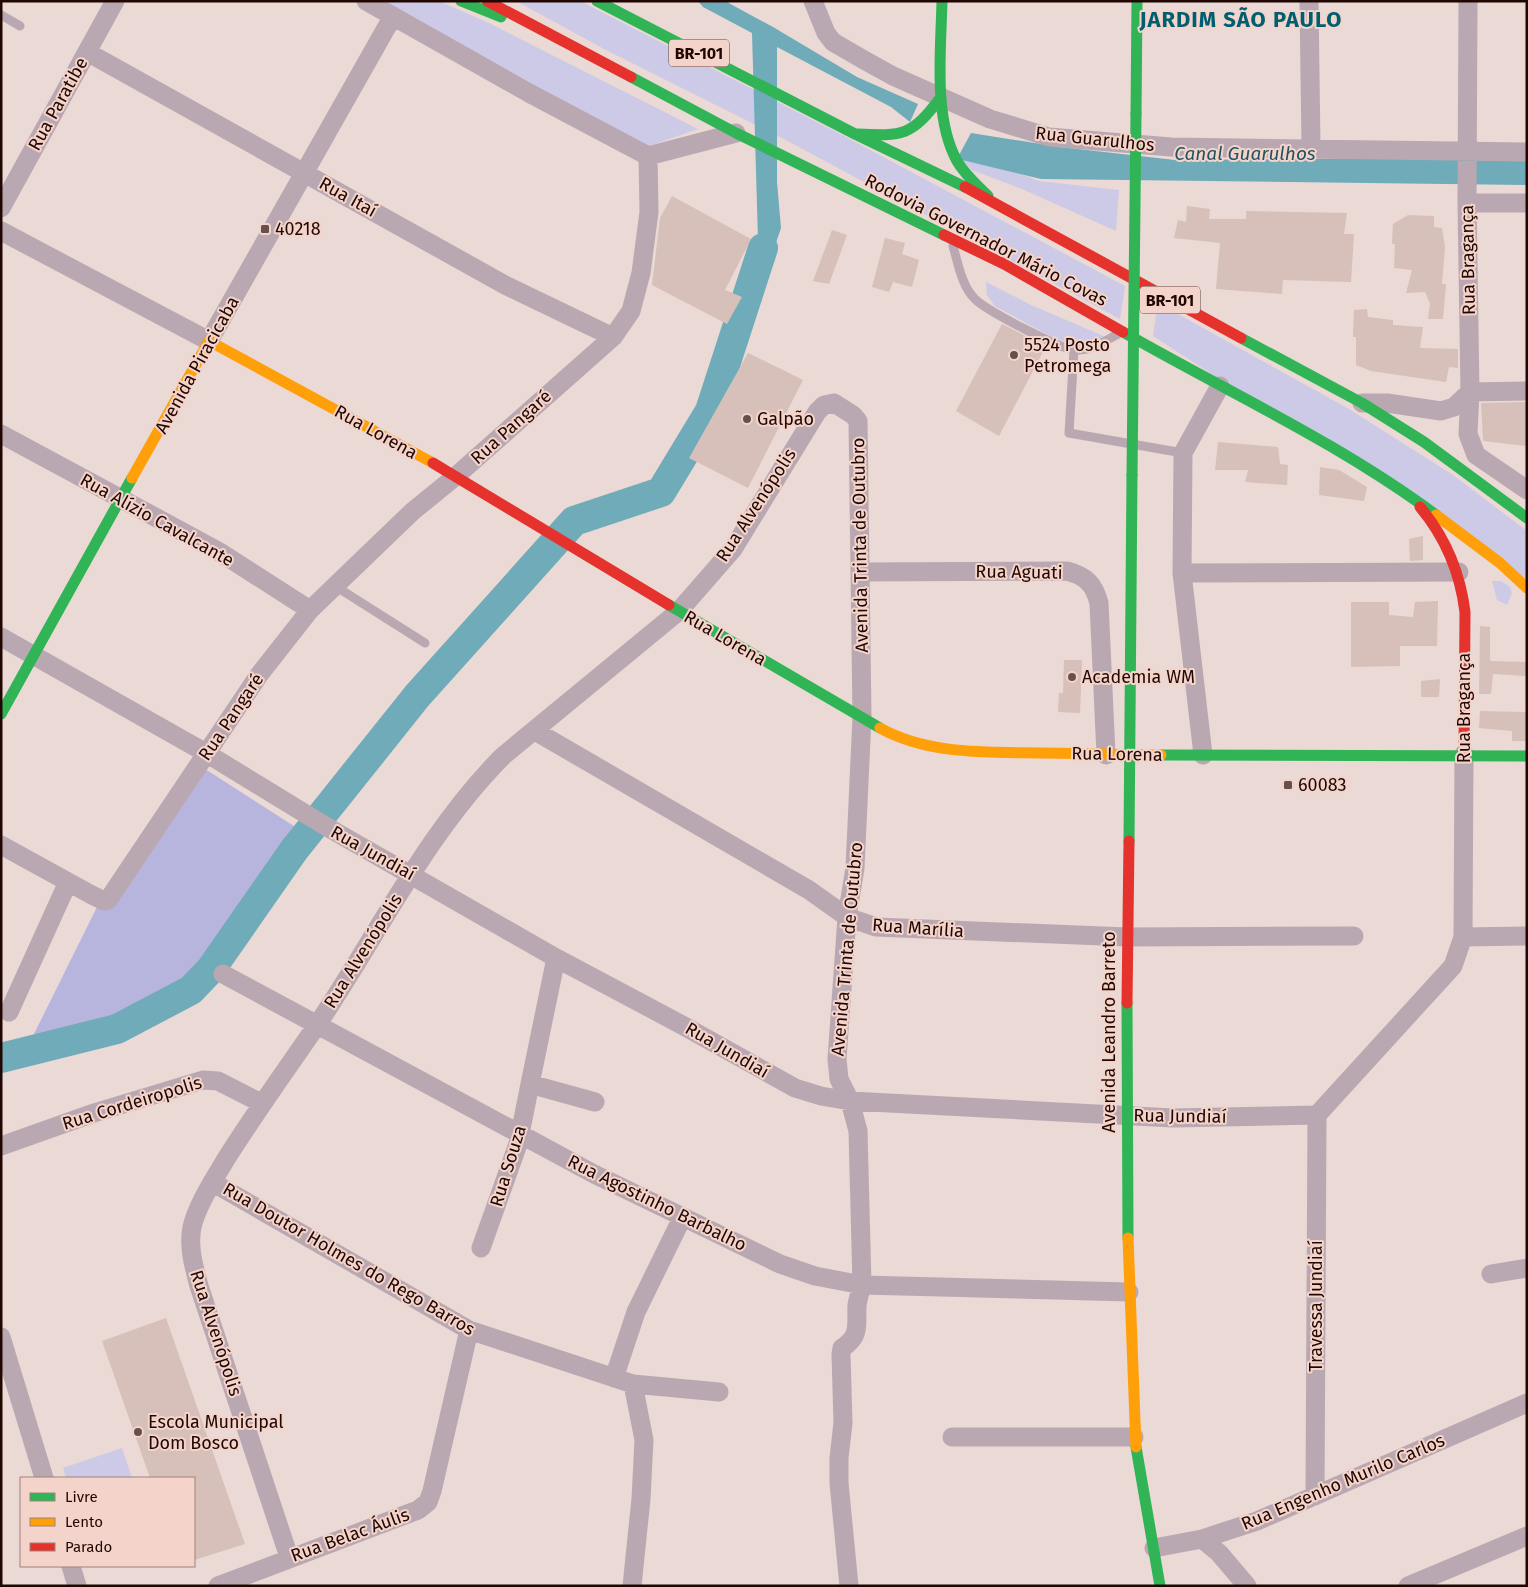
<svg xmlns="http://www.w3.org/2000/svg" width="1528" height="1587" viewBox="0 0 1528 1587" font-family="'Fira Sans',sans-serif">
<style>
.green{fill:#cccae7}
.forest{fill:#b7b5de}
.water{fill:#6fabb9}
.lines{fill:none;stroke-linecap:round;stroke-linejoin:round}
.river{stroke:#6fabb9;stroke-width:30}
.building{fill:#d6c0b9}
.lane{stroke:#b9a8b1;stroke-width:9}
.street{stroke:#b9a8b1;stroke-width:19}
.fast{stroke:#30b455;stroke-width:11}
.slow{stroke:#ff9f0a;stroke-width:11}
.jam{stroke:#e5322d;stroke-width:11}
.fast-bridge{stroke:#30b455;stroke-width:11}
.poi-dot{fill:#67504c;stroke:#f4d4ca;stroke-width:2}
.labels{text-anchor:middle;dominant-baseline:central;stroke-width:4;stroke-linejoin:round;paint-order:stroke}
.shield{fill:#f4d4ca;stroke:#60443e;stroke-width:1}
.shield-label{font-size:16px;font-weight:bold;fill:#210702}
.street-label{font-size:18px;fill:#210702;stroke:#f4d4ca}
.poi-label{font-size:18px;fill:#210702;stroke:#f4d4ca;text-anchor:start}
.water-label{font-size:19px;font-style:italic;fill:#205360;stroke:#f4d4ca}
.district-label{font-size:22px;font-weight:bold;letter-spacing:1px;fill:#005e71;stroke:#f4d4ca}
</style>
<rect width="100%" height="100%" fill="#ead9d4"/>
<path class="green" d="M376 1H439L489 23 698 129 646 147Z
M516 1H580L844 136 1125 286 1120 319 782 138 606 50Z
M962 160 1018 173 1039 181 1119 190 1116 231 1022 189 972 170Z
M986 282 1031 305 1106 337 1073 345 1048 335 995 306 987 295Z
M1158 303 1349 409 1453 475 1527 531V579L1153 336Z
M1492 581H1501L1510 587 1512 593 1507 605 1497 600Z
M122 1448 132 1478H66L63 1468Z"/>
<path class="forest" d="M202 767 297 828 211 969 114 1015 33 1036 100 901Z"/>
<path class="water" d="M698 1H725L773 27 857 77 918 104 910 122 891 107 777 47V182L781 228 759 292 746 283 758 240 752 33 703 7Z
M971 133 1060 147 1175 160 1527 157V185L1041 179 962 160 958 157Z"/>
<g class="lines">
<path class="river" d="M1 1058 117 1029 191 990 211 969 294 850 417 696 574 521 661 492 710 411 763 248"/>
</g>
<path class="building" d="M672 196 751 239 725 290 742 297 727 324 652 285 660 218Z
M1187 206 1210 209 1209 219H1246V211L1347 213 1344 234H1354L1351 282 1283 280 1282 294 1216 289 1220 243 1174 238 1178 220 1186 222Z
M1408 215 1434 216V227L1442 228 1445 247 1442 284H1446L1443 319H1428L1430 304 1425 292 1406 293 1412 270 1394 268 1395 244H1392L1393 224Z
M832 230 847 235 829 284 813 281Z
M885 238 905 243 902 254 919 260 912 287 893 282 889 292 872 287Z
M1367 309 1368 317 1393 320V325L1423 327 1420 348 1458 349V368L1449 367 1446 382 1371 371 1356 365V337H1353L1354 310Z
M1002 324 1046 346 999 436 956 411Z
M748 353 803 380 748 488 689 458Z
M1527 402V446L1483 441 1481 403Z
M1218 442 1278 447 1280 464 1288 465 1287 485 1245 482 1248 470H1215Z
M1320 467 1339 470 1367 487 1364 501 1319 495Z
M1423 536V560L1410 561 1409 539Z
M1438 601 1437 646H1400V666L1351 667V602H1389V615L1413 617 1415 602Z
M1480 626 1490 627V661L1527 662V676L1493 674 1491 694H1479Z
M1064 660H1082L1080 713 1058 712 1059 693H1063Z
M1440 679 1439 697H1421V681Z
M1480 711 1527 712V741H1512V731L1479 728Z
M166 1318 245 1544 194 1560V1478H150L102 1341Z"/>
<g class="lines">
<path class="lane" d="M1 15 20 26
M953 246C958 263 962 287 975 299 987 311 1060 349 1075 350 1091 351 1105 341 1118 334
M1074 350 1069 433 1183 453
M335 586 425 643"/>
<path class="street" d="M813 1 826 33 833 42 864 60 893 76 990 119 1049 137 1171 147 1527 152
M1309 1 1311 147
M1468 1 1467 203 1470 392 1468 434 1476 455 1527 490
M87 52 505 285 613 337
M648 156 736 133
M1467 203H1527
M1 208 115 1
M1 231 209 341 393 16
M1470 392 1527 391
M1362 403H1387L1441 411 1454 407 1470 392
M1 434 218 551 310 610
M861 572 1067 571C1086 576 1094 584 1099 603L1106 755
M1182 573 1459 572
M1 637 206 753 327 827 556 958 682 1025 795 1088 821 1096 850 1101 1173 1118 1317 1115 1453 966 1463 937 1464 754
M535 731 809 890 847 917 876 927 1127 937 1354 936
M1203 755 1182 573 1183 453 1220 386
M1 845 90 894 104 901 108 900 259 675 310 610 413 511 456 476 613 337 631 311 641 273 649 212 648 156 529 93 366 1
M1463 937 1527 936
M556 958 530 1084 595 1102
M223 974 594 1174 780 1264 815 1276 862 1285 1129 1292
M9 1012 68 882
M1 1146 94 1113 203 1080 218 1081 261 1103
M212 1182 469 1330 633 1384 719 1392
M481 1248 518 1144 530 1084
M1491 1274 1527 1268
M1 1337 44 1478
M614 1378 636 1312 682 1218
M952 1437H1134
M1315 1496 1317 1115
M1202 1539 1219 1553 1247 1586
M1154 1548 1202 1539 1257 1521 1527 1403
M289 1557 199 1286C194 1267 188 1247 192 1227 197 1205 215 1178 226 1159 255 1113 286 1070 317 1025 378 935 426 833 503 756L679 611 733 549 817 412 824 405 834 403 853 415 858 421 862 717 855 868 847 917 837 1059 839 1079 850 1101 858 1131 862 1285C860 1292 858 1299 857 1305 856 1325 861 1336 842 1348L841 1354 843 1423 839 1458V1483L849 1586
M71 1566 77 1586
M218 1586 418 1510 428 1502 432 1491 469 1330
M632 1586 641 1499 644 1440 633 1384
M1408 1586 1527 1536"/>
<path class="fast" d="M461 1 501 17
M597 1 855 134 965 187
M942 1C941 50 933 118 957 161 965 175 977 185 988 196
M631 77 736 133 944 235
M1136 114 1137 1
M855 134C903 136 911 137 941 97
M1123 332C1228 392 1339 443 1436 515
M1241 338 1362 403 1424 442 1527 518
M669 605 880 728
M1 714 132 478
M1161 755 1527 756
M1129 841 1132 475
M1127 1003 1128 1238
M1136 1447 1160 1586"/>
<path class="slow" d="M132 478 209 341 433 463
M1436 515 1500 563 1527 588
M880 728C928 755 988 752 1042 753 1082 753 1122 755 1161 755
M1128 1238 1136 1447"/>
<path class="jam" d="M487 1 631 77
M965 187 1241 338
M944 235 1004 264 1123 332
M433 463 669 605
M1420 507C1446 538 1460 572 1465 612L1464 754
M1127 1003 1129 841"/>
<path class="fast-bridge" d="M1132 475 1136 114"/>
</g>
<g class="poi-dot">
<rect x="260" y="224" width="10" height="10" rx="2.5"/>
<circle cx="1014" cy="355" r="5"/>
<circle cx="747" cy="419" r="5"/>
<circle cx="1072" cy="677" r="5"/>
<rect x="1283" y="780" width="10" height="10" rx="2.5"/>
<circle cx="138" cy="1432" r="5"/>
</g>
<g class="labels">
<g class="shield">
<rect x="669" y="39.5" width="60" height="27" rx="4"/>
<rect x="1140" y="286.5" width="60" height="27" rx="4"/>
</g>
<g class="shield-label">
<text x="699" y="53">BR-101</text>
<text x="1170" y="300">BR-101</text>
</g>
<g class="street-label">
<text transform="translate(58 104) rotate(-61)">Rua Paratibe</text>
<text transform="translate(1095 139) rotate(6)">Rua Guarulhos</text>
<text transform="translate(348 197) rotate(29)">Rua Itaí</text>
<text transform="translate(986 240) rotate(27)">Rodovia Governador Mário Covas</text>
<text transform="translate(1468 260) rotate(-91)">Rua Bragança</text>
<text transform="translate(197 365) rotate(-61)">Avenida Piracicaba</text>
<text transform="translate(511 427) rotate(-42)">Rua Pangaré</text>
<text transform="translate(376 432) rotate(29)">Rua Lorena</text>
<text transform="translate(756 505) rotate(-57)">Rua Alvenópolis</text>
<text transform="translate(157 520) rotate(29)">Rua Alízio Cavalcante</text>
<text transform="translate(860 545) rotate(-91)">Avenida Trinta de Outubro</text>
<text transform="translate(1019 572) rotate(1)">Rua Aguati</text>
<text transform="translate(725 638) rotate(30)">Rua Lorena</text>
<text transform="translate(1464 708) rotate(-90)">Rua Bragança</text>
<text transform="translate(231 717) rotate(-56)">Rua Pangaré</text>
<text transform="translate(1117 754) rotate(1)">Rua Lorena</text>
<text transform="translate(373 853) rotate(29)">Rua Jundiaí</text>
<text transform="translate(918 928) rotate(4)">Rua Marília</text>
<text transform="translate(847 949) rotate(-85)">Avenida Trinta de Outubro</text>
<text transform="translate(363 951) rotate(-58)">Rua Alvenópolis</text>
<text transform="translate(1109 1032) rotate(-90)">Avenida Leandro Barreto</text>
<text transform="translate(727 1050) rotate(30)">Rua Jundiaí</text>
<text transform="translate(132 1103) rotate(-17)">Rua Cordeiropolis</text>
<text transform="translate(1180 1116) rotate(1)">Rua Jundiaí</text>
<text transform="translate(508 1166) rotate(-73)">Rua Souza</text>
<text transform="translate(657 1203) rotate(26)">Rua Agostinho Barbalho</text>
<text transform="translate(349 1259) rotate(30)">Rua Doutor Holmes do Rego Barros</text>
<text transform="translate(1316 1306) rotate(-90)">Travessa Jundiaí</text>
<text transform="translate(216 1333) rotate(72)">Rua Alvenópolis</text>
<text transform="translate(1343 1482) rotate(-23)">Rua Engenho Murilo Carlos</text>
<text transform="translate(350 1535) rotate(-20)">Rua Belac Áulis</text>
</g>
<g class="poi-label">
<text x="275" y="229">40218</text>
<text x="1024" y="345">5524 Posto<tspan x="1024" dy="21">Petromega</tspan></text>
<text x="757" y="419">Galpão</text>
<text x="1082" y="677">Academia WM</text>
<text x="1298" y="785">60083</text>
<text x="148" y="1422">Escola Municipal<tspan x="148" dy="21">Dom Bosco</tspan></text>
</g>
<g class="water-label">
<text x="1245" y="153">Canal Guarulhos</text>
</g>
<g class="district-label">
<text x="1241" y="19">JARDIM SÃO PAULO</text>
</g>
</g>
<rect width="1528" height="1587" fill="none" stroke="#210702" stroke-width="5"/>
<rect x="20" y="1477" width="175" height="90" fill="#f4d4ca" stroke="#a0827a"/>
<rect x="30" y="1493" width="25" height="8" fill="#30b455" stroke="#a0827a"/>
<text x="65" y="1502" font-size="15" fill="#210702">Livre</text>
<rect x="30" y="1518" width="25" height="8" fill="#ff9f0a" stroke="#a0827a"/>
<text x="65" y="1527" font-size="15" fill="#210702">Lento</text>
<rect x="30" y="1543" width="25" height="8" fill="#e5322d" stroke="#a0827a"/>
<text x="65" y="1552" font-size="15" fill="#210702">Parado</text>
</svg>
